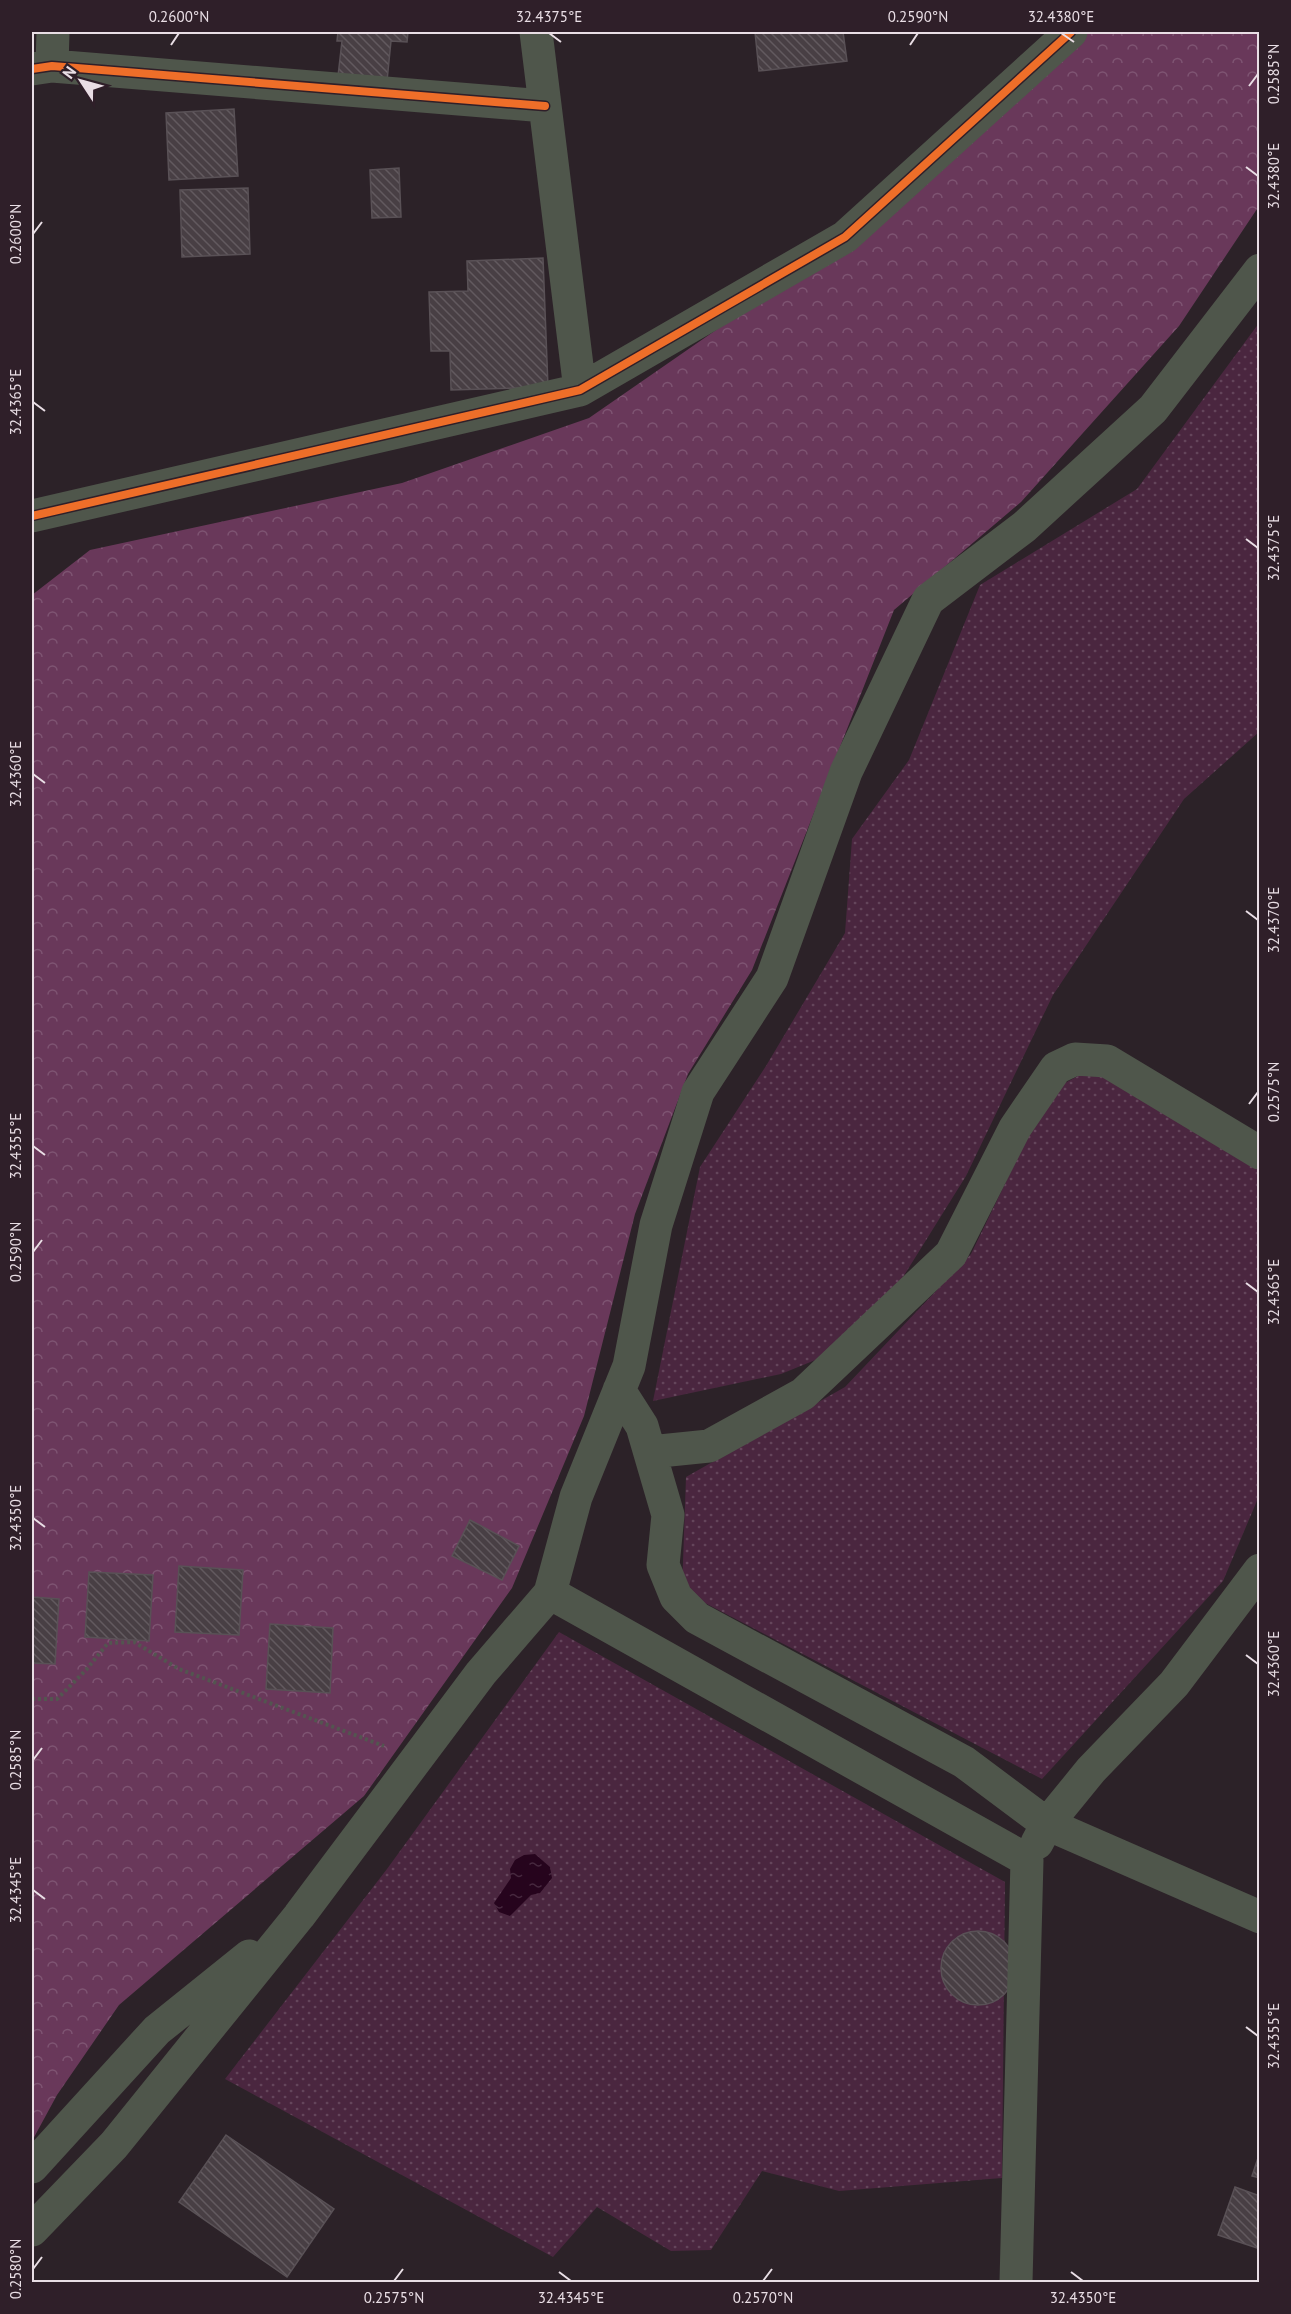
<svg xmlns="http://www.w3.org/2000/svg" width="1291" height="2314" viewBox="0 0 1291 2314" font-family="'PT Sans',sans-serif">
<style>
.grass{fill:url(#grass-dots)}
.forest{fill:url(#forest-crowns)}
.water{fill:url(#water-ripples)}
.building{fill:url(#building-back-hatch);stroke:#595156;stroke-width:1.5}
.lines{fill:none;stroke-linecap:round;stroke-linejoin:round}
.path{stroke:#535550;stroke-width:4;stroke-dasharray:3 3;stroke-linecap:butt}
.minor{stroke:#4f564b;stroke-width:33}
.cycleway-casing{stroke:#2f1f29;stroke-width:11}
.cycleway{stroke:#ee6e29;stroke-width:8}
.ticks{fill:none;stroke:#e9dee5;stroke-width:2}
.neatline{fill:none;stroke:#e9dee5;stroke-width:2}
.ticks-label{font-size:15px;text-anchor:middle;fill:#e9dee5}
</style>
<defs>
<pattern id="grass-dots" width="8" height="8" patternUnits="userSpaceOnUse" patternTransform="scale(1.5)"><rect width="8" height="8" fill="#4a263f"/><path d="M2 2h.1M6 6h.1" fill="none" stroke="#64455b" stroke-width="1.8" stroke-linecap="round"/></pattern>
<pattern id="forest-crowns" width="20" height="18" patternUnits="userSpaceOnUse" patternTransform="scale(1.5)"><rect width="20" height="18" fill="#69385a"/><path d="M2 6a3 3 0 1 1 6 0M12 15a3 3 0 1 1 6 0" fill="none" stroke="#7e5472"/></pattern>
<pattern id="water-ripples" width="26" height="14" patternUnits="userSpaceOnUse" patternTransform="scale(1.5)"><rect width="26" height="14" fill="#26041d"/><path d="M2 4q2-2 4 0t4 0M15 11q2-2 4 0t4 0" fill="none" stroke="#46283e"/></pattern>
<pattern id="building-back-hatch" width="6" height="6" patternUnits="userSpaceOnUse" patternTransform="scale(1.5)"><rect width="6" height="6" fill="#483f44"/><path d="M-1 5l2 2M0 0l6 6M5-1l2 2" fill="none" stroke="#625a5f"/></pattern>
</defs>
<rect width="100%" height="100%" fill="#2c2228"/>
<path class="grass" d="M1259 323V732L1184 799 1053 995 966 1176 880 1314 835 1352 781 1374 653 1401 700 1167 766 1066 845 933 852 839 909 760 980 585 1137 489Z
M1091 1069 1259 1153V1496L1223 1581 1042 1779 682 1591 686 1477 845 1387 971 1254 1050 1091Z
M559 1632 1005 1882 1002 2178 839 2191 762 2171 711 2250 671 2251 597 2207 553 2257 225 2079 387 1869Z"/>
<path class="forest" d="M1070 32H1259V206L1179 326 1021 502 894 610 752 970 688 1074 635 1214 584 1416 512 1588 364 1796 119 2005 57 2095 32 2141V595L90 550 402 483 589 418 859 231Z"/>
<path class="water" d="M535 1854 550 1867 552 1878 540 1893 531 1895 510 1916 499 1912 494 1903 511 1878 510 1869 515 1860 524 1855Z"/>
<path class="building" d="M338 32H408L407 42 391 41 387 81 338 76 342 41H337Z
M755 32H843L847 61 759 71Z
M234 109 238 176 169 180 166 113Z
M399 168 401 217 372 218 370 170Z
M248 188 250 254 182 257 180 190Z
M543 258 548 387 451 390 450 351H431L429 292 468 291 467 261Z
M470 1520 519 1546 502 1580 452 1556Z
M179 1566 243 1570 239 1635 175 1632Z
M89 1572 153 1575 149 1641 85 1637Z
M32 1597 59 1599 55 1664 32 1663Z
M270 1624 333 1628 330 1693 266 1689Z
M941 1968a37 37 0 1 1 74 0a37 37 0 1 1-74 0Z
M226 2135 334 2209 287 2277 179 2202Z
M1260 2152V2178L1252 2176Z
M1235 2187 1260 2196V2249L1218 2235Z"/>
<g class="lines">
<path class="path" d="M32 1699H57L86 1670 108 1643 134 1642 179 1669 384 1746"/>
<path class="minor" d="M536 32 580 390
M52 66 53 32
M32 69 52 66 545 106
M32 516 580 390 845 237 1071 32
M619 1390 642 1426 668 1515 663 1565 676 1597 697 1618 964 1762 1047 1824 1091 1770 1174 1684 1260 1570
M650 1452 709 1446 803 1394 951 1254 1015 1128 1056 1068 1075 1059 1107 1061 1260 1153
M550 1593 1027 1860 1016 2282
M1037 1843 1047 1824 1260 1917
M32 2167 157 2030 249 1956
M32 2230 114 2145 299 1916 481 1673 550 1593 576 1497 629 1366 656 1225 698 1092 772 978 846 772 928 600 1024 527 1153 409 1260 270"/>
<g class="cycleway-casing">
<path id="cycleway" d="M32 69 52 66 545 106
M32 516 580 390 845 237 1071 32"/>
</g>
<use href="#cycleway" class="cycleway"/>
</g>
<path class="ticks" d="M549 33 561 42M1061 33 1074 42M171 45 179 33M910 45 918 33M1249 86 1258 74M1246 167 1258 176M33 234 42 222M33 402 45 411M1246 539 1258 548M33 774 45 783M1246 911 1258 920M1249 1104 1258 1092M33 1146 45 1155M33 1252 42 1240M1246 1283 1258 1292M33 1518 45 1527M1246 1655 1258 1664M33 1760 42 1748M33 1890 45 1899M1246 2027 1258 2036M33 2269 42 2257M559 2272 571 2281M1071 2272 1083 2281M394 2281 403 2269M763 2281 772 2269"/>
<rect width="1291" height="2314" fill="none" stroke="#2f1f29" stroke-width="66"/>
<g transform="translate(81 81) rotate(306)" stroke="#2f1f29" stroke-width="4.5" paint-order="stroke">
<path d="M0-4.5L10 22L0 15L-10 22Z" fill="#e9dee5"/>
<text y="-9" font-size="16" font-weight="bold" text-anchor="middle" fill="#e9dee5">N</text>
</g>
<rect x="33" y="33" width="1225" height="2248" class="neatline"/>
<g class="ticks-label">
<text x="179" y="22">0.2600°N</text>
<text x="549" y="22">32.4375°E</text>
<text x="918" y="22">0.2590°N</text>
<text x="1061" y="22">32.4380°E</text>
<text transform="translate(1274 74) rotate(-90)" y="5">0.2585°N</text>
<text transform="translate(1274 176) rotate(-90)" y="5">32.4380°E</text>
<text transform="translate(16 234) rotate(-90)" y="5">0.2600°N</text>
<text transform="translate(16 402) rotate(-90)" y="5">32.4365°E</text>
<text transform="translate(1274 548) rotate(-90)" y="5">32.4375°E</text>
<text transform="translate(16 774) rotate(-90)" y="5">32.4360°E</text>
<text transform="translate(1274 920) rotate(-90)" y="5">32.4370°E</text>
<text transform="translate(1274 1092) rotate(-90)" y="5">0.2575°N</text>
<text transform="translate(16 1146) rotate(-90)" y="5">32.4355°E</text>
<text transform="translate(16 1252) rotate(-90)" y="5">0.2590°N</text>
<text transform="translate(1274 1292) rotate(-90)" y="5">32.4365°E</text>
<text transform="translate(16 1518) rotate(-90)" y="5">32.4350°E</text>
<text transform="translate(1274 1664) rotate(-90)" y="5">32.4360°E</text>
<text transform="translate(16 1760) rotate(-90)" y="5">0.2585°N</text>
<text transform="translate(16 1890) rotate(-90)" y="5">32.4345°E</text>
<text transform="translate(1274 2036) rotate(-90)" y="5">32.4355°E</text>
<text transform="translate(16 2269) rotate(-90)" y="5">0.2580°N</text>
<text x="394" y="2303">0.2575°N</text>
<text x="571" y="2303">32.4345°E</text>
<text x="763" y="2303">0.2570°N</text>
<text x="1083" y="2303">32.4350°E</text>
</g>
</svg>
